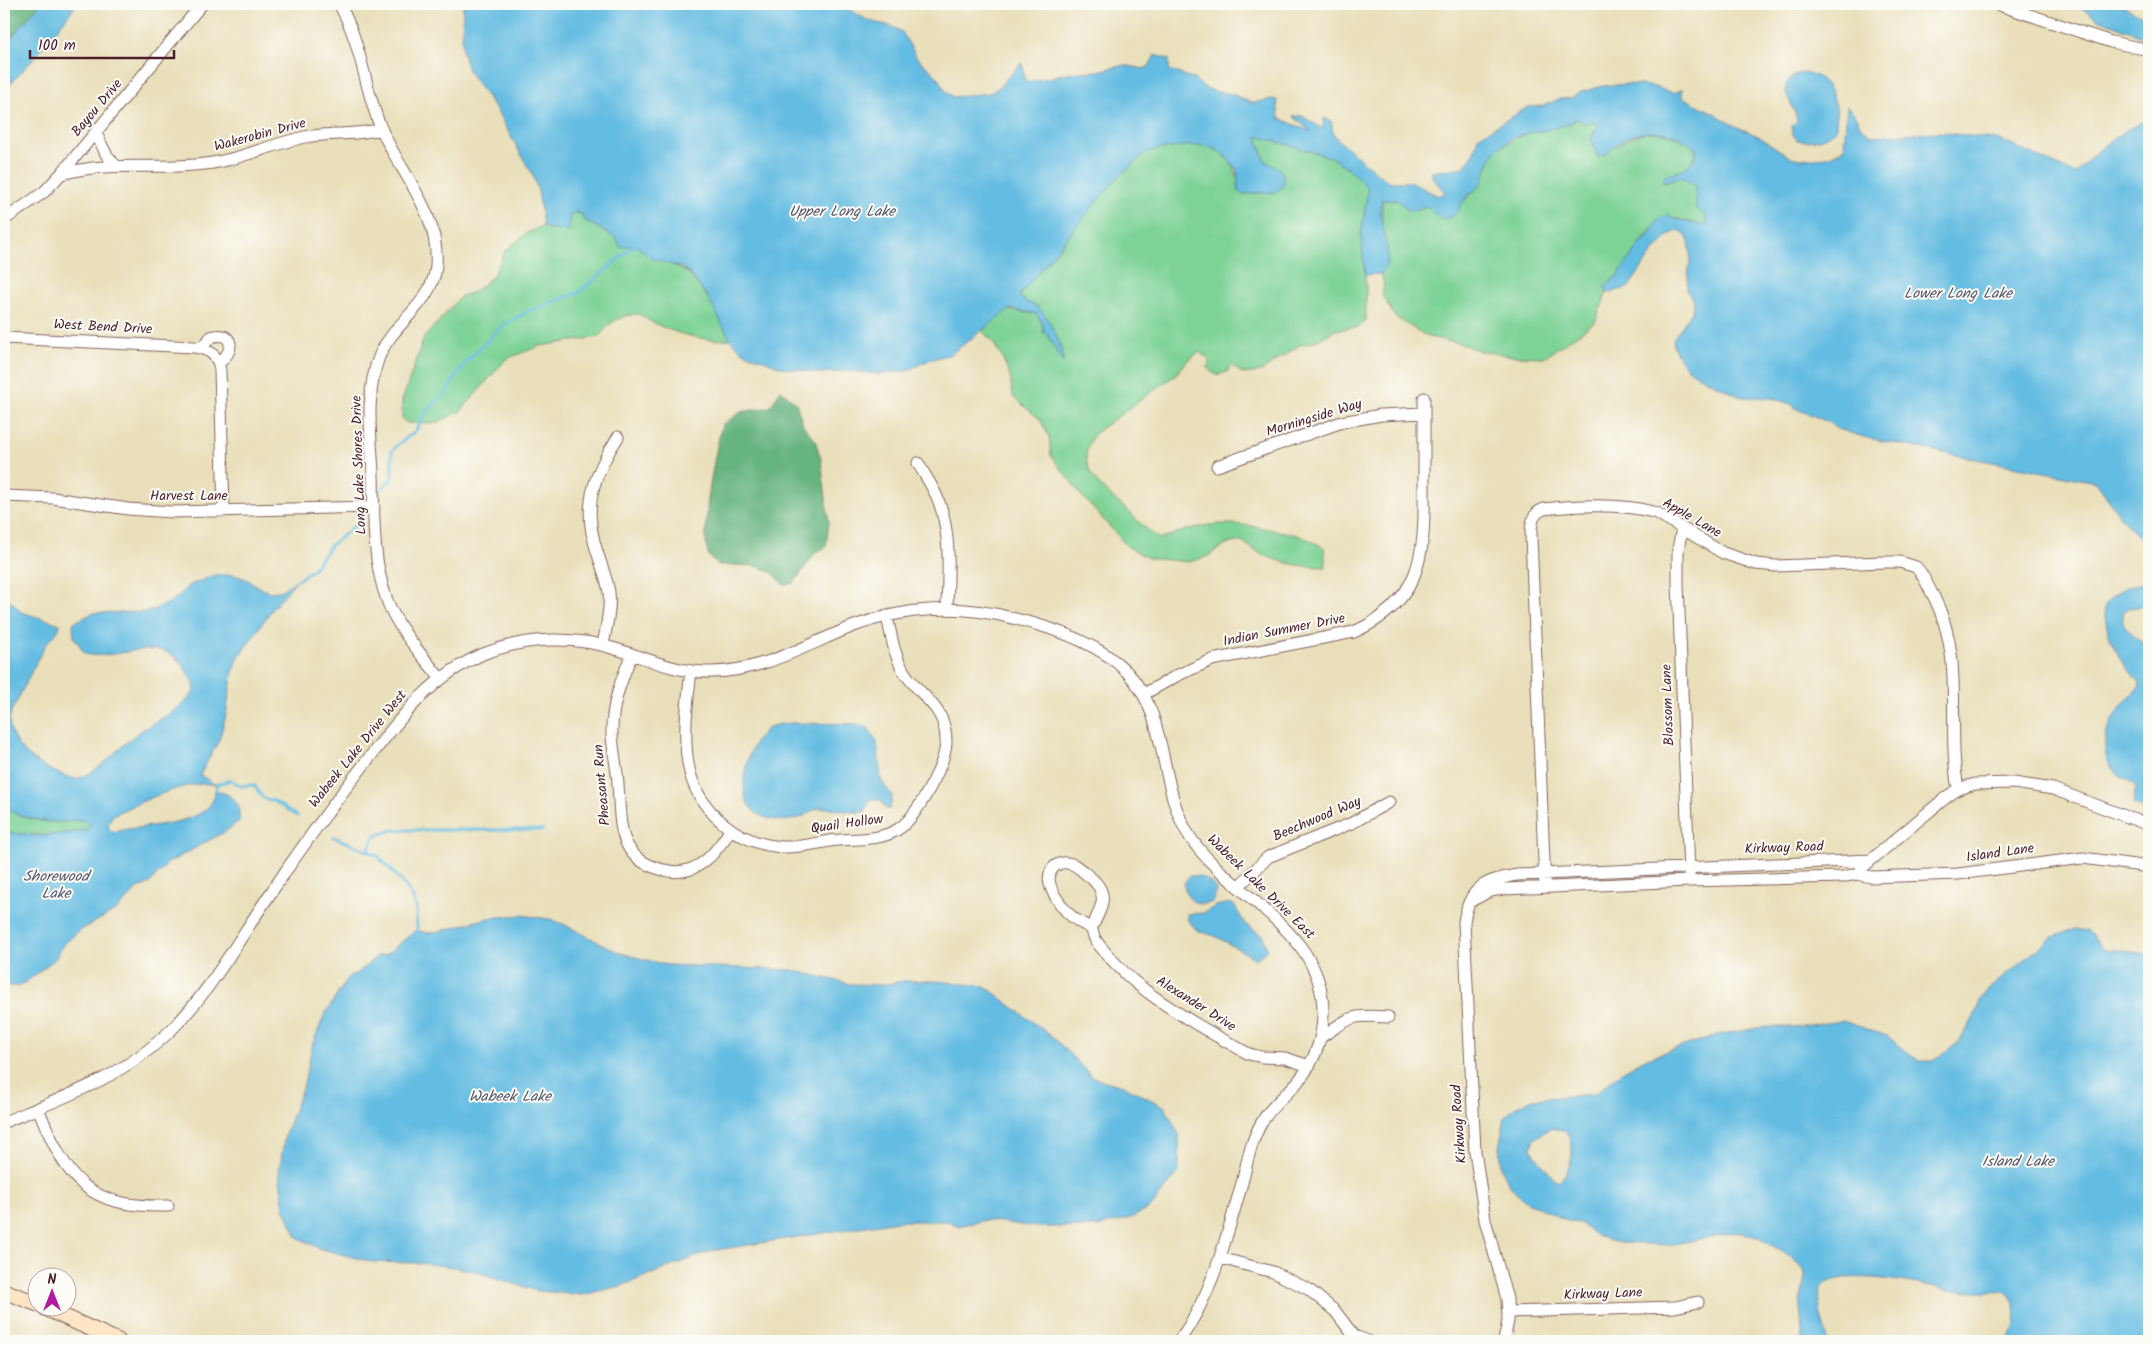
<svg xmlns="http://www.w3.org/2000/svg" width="2153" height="1345" viewBox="0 0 2153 1345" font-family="Kalam,sans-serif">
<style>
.green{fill:#7dd296;stroke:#647860}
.forest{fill:#66b47f;stroke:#586a55}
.water{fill:#64bce2;stroke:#576e86;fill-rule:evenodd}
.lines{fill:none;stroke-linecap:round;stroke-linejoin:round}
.stream{stroke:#64bce2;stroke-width:3}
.street-casing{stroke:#82625d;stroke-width:13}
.secondary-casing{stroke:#82625d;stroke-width:17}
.street{stroke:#fff;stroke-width:11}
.secondary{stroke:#fde5c5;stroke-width:15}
.labels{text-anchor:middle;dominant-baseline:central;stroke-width:4;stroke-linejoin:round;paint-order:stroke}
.street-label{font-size:14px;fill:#4a1f2b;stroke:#fdfcf7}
.water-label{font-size:15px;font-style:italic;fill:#53566b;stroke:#fdfcf7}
</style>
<rect width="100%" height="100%" fill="#fdfcf7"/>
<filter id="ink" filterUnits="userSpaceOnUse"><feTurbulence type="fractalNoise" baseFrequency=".02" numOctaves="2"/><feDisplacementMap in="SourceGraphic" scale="10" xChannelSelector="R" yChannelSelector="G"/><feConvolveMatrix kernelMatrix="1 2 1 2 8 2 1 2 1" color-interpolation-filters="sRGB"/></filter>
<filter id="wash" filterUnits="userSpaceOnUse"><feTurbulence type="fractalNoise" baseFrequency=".0096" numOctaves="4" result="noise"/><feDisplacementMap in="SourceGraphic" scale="20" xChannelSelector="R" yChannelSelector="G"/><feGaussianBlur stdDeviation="1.12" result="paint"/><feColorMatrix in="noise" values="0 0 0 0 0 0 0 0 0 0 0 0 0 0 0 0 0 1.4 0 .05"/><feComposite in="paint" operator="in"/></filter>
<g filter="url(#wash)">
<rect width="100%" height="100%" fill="#e9dfba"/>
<path class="green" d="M1577 119 1584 123 1595 122 1598 125 1591 138 1597 155C1629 143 1636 124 1674 136 1682 139 1692 143 1697 151L1689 166 1674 173 1665 183 1681 177 1695 185C1702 202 1689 200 1707 217V227L1670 217 1653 227 1618 275 1605 286 1607 293 1595 322 1544 357 1515 356 1480 351 1459 343 1428 337 1395 317 1382 295 1384 285 1381 274 1386 261 1382 220V200H1397C1413 216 1408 210 1427 206L1439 218H1447L1480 185 1492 156 1498 148 1525 134 1571 123Z
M1257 136 1331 157 1348 168 1368 188 1361 235 1366 287V321L1359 327 1335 330 1316 341 1300 345 1260 372 1243 374 1231 365 1227 372 1216 375 1208 369 1209 359 1199 352 1188 360 1175 375 1095 433C1070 468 1105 490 1128 511 1138 521 1148 531 1160 539 1206 522 1225 520 1273 530 1292 533 1308 537 1324 548L1326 567C1295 567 1266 561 1242 541L1227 544 1208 556 1190 562 1148 558 1128 547 1082 496 1051 456 1049 437 1040 419 1013 397 1010 377 1003 359 992 341 981 330 1007 310 1037 314 1043 325V332L1047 334 1063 362C1064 347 1049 319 1039 308 1033 302 1024 305 1020 296 1029 281 1042 268 1054 254 1084 220 1108 178 1146 153 1153 148 1161 150 1168 148 1214 139 1232 149 1242 194L1275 192 1283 187C1286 171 1275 167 1265 161Z
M574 212 583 215V219L616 238 620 247 635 245 688 273 707 296 730 339C702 343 661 330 639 314 620 315 609 322 599 337L540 346 506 359 461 411 436 423H408L402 420V401L424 338 461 296 474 292 492 277 506 250 527 233 543 226 547 228 570 229 569 218Z
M4 807C19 816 37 822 54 822 65 822 79 817 89 822L90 826C76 840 23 835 4 832Z"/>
<path class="forest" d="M4 4H40L4 46Z
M781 390 796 403 803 425 815 440 821 459 829 522 826 547 815 553 794 583 783 585C769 561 743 566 718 565 715 562 710 558 708 554 700 528 715 452 722 425L741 412 770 407Z"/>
<path class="water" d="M40 4H77L35 57 4 91V46Z
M463 4H829L848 9 869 21 891 26 902 32 917 58 936 75 945 90 953 97 990 93 998 88 1022 62 1025 80 1030 82 1068 73 1099 71 1124 65 1144 69 1149 66 1155 55 1169 59V70L1194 79 1202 86 1213 91 1232 94 1252 103 1272 99 1277 100 1279 118 1311 132 1293 116H1302L1323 129 1324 118 1331 121 1333 133 1338 140 1383 178 1391 182H1411L1438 196 1445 193 1432 177V172L1464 167 1474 153 1478 137 1528 107 1544 106 1559 99 1571 98 1581 92 1603 86 1628 84 1651 86 1674 93 1682 89V97L1714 113 1731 124 1758 136 1790 157 1800 159 1828 157 1844 149 1847 106 1856 115 1860 126 1872 136 1939 132 2000 140 2075 174 2096 152 2125 131 2149 119V547L2125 523 2096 482 1867 438 1837 429 1828 422 1797 409 1791 404 1771 398 1741 397 1693 373 1680 360 1674 347 1673 339 1692 312 1694 300 1687 292C1686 275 1699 239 1679 230L1669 235 1653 252 1628 288 1607 293 1605 287 1618 275 1638 247 1651 232 1658 219 1669 214 1671 218 1707 226 1705 215 1696 209 1695 185 1681 177 1662 182 1664 177C1677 171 1697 167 1696 149 1675 129 1643 126 1620 142 1613 147 1606 156 1598 157L1596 149 1591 140 1598 125 1595 122 1584 123 1577 119C1555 135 1517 126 1496 151 1489 159 1487 170 1483 180 1480 189 1470 192 1465 199 1458 209 1457 219 1440 219L1427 206C1408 210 1413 216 1397 200H1382C1375 222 1398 255 1381 274L1365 275 1361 235 1368 188 1348 168 1331 157 1257 136 1265 161C1275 167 1287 169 1283 187L1275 192 1242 194 1239 192C1237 186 1239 174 1236 169 1212 134 1190 147 1154 150L1146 153 1115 180 1020 294V297C1025 303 1031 303 1037 307 1048 314 1064 349 1063 363L1047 334 1043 332V325L1037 314 1010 309 951 354 929 360 906 371 879 374 849 371 818 373 781 367 743 352 730 339 707 296 688 272 680 267 653 259 635 245 620 247 616 238 583 219V215L576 212 570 215 568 231 547 228 543 226 538 191 533 176 495 108 468 71 462 49Z
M2075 4H2118L2149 19V39L2098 19Z
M1803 72C1831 75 1841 107 1835 131 1822 139 1812 143 1797 140L1792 133V126L1797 121C1795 100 1769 85 1803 72Z
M215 575H234L246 579 268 592 280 591 296 581 273 608 238 658 233 671 226 715 219 740 200 775 216 785C190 778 138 803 113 815L108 824 109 829 114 832C140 824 215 828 215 790L229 795 239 806V821L228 830 168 863 149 884 138 888 117 910 79 931 63 945 55 959 26 982 18 986H4V832L41 836 86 830 90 824C84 817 73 821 64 822 44 823 21 818 4 807V598L11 601 21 612 60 624C59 634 50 638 45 646 35 664 26 682 17 701 15 705 11 710 10 715 4 749 49 773 76 779 101 772 115 750 134 736 150 723 187 708 195 689 193 680 189 674 183 666 160 632 117 662 85 654L74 637 73 623 93 613 147 612 167 604 179 596 188 586Z
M2149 582V606L2129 608 2123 612C2118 628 2139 639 2149 648V813L2133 803 2136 788C2129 780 2118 776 2112 768 2092 741 2118 705 2139 688L2140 682C2121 666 2103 632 2105 607 2111 590 2133 584 2149 582Z
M791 723 856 724 868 728 877 742 881 780 892 796 890 809H886L881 800 870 799 865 811 861 812C848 813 836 807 823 808 816 808 812 811 806 815 791 823 774 822 759 815 731 800 747 742 768 728 775 724 784 724 791 723Z
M1190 876C1203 875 1209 880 1216 889L1214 901C1198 909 1185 900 1184 883Z
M1230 903 1234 905 1245 924 1263 936 1267 950 1256 959 1215 936 1198 931 1188 921 1187 914 1204 913 1216 906Z
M521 915 550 919 563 924 620 953 667 965 791 970 851 984 883 985 902 981H937L985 986 1055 1039 1092 1077 1126 1087 1165 1107 1179 1135V1172L1150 1208 1131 1218 1097 1227H1035L986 1220 959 1226 948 1221H898L710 1251 621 1286 582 1295 537 1291 474 1271 454 1267 417 1263 373 1262 321 1249 297 1237 284 1208 279 1172 285 1135 304 1083 313 1043 325 1014 350 975 357 974 377 956 386 955 416 930 427 933 440 931 488 918Z
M2074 929 2087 931 2105 949 2149 954V1341H2008C2016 1328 2021 1303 2006 1292L1946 1290 1936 1287C1916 1284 1828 1265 1820 1291 1816 1308 1825 1325 1827 1341H1803L1800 1306 1805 1276 1804 1270 1789 1255 1757 1237 1736 1232 1670 1245 1620 1243 1597 1236 1580 1223 1570 1222 1525 1201 1509 1185 1501 1167 1499 1147 1505 1117 1517 1106 1533 1099 1595 1094 1622 1072 1647 1058 1717 1035 1763 1027H1793L1843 1021 1887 1036 1919 1061H1933L1959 1042 1972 1021 1981 999 1991 987 2051 938ZM1550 1128 1564 1130C1578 1143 1572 1169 1559 1182L1553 1178 1531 1149 1534 1139Z"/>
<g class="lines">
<path class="stream" d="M383 488 392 478V452L397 445 415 432 425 413 446 392 467 361 503 325 531 310 578 293 635 245
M296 581 312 570 331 545 356 525
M216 790 217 784 231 780 240 786 254 785 263 798 274 801 297 816
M334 837 377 855 405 885 413 898 416 907 417 930
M368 850 375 836 393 830H543"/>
</g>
</g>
<g filter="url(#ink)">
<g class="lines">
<g class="street-casing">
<path id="street" d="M339 4C362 43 364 88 381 128 401 175 440 212 436 266 433 304 392 323 379 357 365 393 371 436 373 473 374 515 372 560 387 600 397 628 422 655 440 678
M1996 4 2111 42 2149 50
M96 133 106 154 115 165
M61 174C108 161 147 169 194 165 235 163 267 145 305 137 331 132 356 136 381 129
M4 220 44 192 61 174 202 4
M4 338 194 347C208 349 218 354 220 370L224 511
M201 348 211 337C232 330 237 349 219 363
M918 463C924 474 932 485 937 497 952 532 948 572 947 609
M1217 466 1342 422 1381 415 1424 413
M4 496 53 498 128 509 172 512 374 507
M1682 528 1678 550V583L1689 874
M603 645C606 628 611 610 609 592 606 574 598 558 594 541 583 501 597 469 618 437
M632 654C621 680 611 706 612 735 613 751 617 767 618 784 621 825 616 862 669 871 699 876 717 851 731 829
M691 671C687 705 682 740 690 773 700 811 736 841 774 846 793 849 812 844 830 841 852 838 876 842 897 830 916 819 945 765 946 743 947 706 920 698 903 670 894 654 891 635 887 616
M1144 694 1178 675 1212 660 1354 632C1421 602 1425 556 1424 490 1424 460 1424 429 1424 398
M1856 874 1871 877 1958 874 2083 858 2149 867
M1545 886 1531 536C1531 524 1532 513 1544 509 1580 505 1622 503 1657 513L1723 553 1756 564 1776 566 1885 562H1900L1916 567C1924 575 1928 587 1934 597 1966 660 1946 723 1958 789
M1238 887 1268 857 1352 823 1389 802
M1471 901 1490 891 1504 889 1689 881 1843 877 1856 874 1871 860 1944 799 1958 789 1975 784 2014 783 2053 789 2149 825
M1091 929C1103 905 1111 892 1086 874 1080 869 1074 863 1067 863 1061 862 1054 865 1051 871 1043 886 1065 913 1078 921 1081 924 1088 925 1091 929 1093 931 1093 936 1095 939 1103 952 1117 965 1128 976 1158 1004 1212 1034 1249 1054L1262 1057 1285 1058 1309 1066
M1321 1037C1352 1017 1349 1014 1388 1017
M38 1108C67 1179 85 1208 168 1206
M4 1122C63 1098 125 1076 171 1030 209 993 236 944 266 900 300 849 335 801 373 753 405 712 434 675 483 654 526 637 575 635 619 650 651 660 678 673 712 672 764 671 808 644 854 626 905 607 960 604 1012 618 1051 627 1099 643 1127 672 1171 718 1157 790 1192 840 1234 899 1325 931 1323 1014 1323 1043 1311 1070 1290 1090 1280 1100 1269 1109 1262 1122 1251 1140 1247 1163 1242 1183 1226 1238 1213 1294 1179 1341
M1220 1258 1273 1272 1308 1289 1335 1311 1354 1336 1368 1341
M1509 1312 1675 1307 1698 1302
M1504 1341 1508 1321 1507 1299 1485 1220 1475 1151 1464 922C1469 887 1485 880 1517 875L1871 860"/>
</g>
<g class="secondary-casing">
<path id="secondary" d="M4 1291 38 1304
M45 1308 118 1341"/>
</g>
<use href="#street" class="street"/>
<use href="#secondary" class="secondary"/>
</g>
</g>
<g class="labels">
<g class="street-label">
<text transform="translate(97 108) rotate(-50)">Bayou Drive</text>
<text transform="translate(260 135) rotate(-15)">Wakerobin Drive</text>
<text transform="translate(103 327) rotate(3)">West Bend Drive</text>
<text transform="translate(1314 418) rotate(-17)">Morningside Way</text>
<text transform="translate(359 465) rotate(-92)">Long Lake Shores Drive</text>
<text x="189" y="496">Harvest Lane</text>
<text transform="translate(1692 518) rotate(30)">Apple Lane</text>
<text transform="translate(1284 630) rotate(-11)">Indian Summer Drive</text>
<text transform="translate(1668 705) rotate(-92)">Blossom Lane</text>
<text transform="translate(358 749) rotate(-51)">Wabeek Lake Drive West</text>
<text transform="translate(602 785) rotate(-95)">Pheasant Run</text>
<text transform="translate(1317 819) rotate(-23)">Beechwood Way</text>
<text transform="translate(847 824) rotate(-8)">Quail Hollow</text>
<text transform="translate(1784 848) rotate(-2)">Kirkway Road</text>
<text transform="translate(2000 853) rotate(-8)">Island Lane</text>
<text transform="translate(1261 887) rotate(44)">Wabeek Lake Drive East</text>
<text transform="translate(1196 1004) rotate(32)">Alexander Drive</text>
<text transform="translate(1459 1124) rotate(-94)">Kirkway Road</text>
<text transform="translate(1603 1294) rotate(-2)">Kirkway Lane</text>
</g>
<g class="water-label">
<text x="842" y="212">Upper Long Lake</text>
<text x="1958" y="294">Lower Long Lake</text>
<text x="56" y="877">Shorewood<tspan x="56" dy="17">Lake</tspan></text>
<text x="510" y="1097">Wabeek Lake</text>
<text x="2018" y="1162">Island Lake</text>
</g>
</g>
<rect width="2153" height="1345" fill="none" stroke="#fdfcf7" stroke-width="20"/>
<g transform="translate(52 1292)"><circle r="24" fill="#fdfcf7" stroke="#b5a4a5"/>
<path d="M0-4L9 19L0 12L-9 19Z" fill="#b5179e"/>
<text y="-8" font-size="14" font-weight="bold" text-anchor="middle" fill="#4a1f2b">N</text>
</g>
<path d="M30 50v8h144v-8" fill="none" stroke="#4a1f2b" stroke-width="2.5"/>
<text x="38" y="50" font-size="15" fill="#4a1f2b" stroke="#fdfcf7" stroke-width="4" paint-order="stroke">100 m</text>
</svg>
